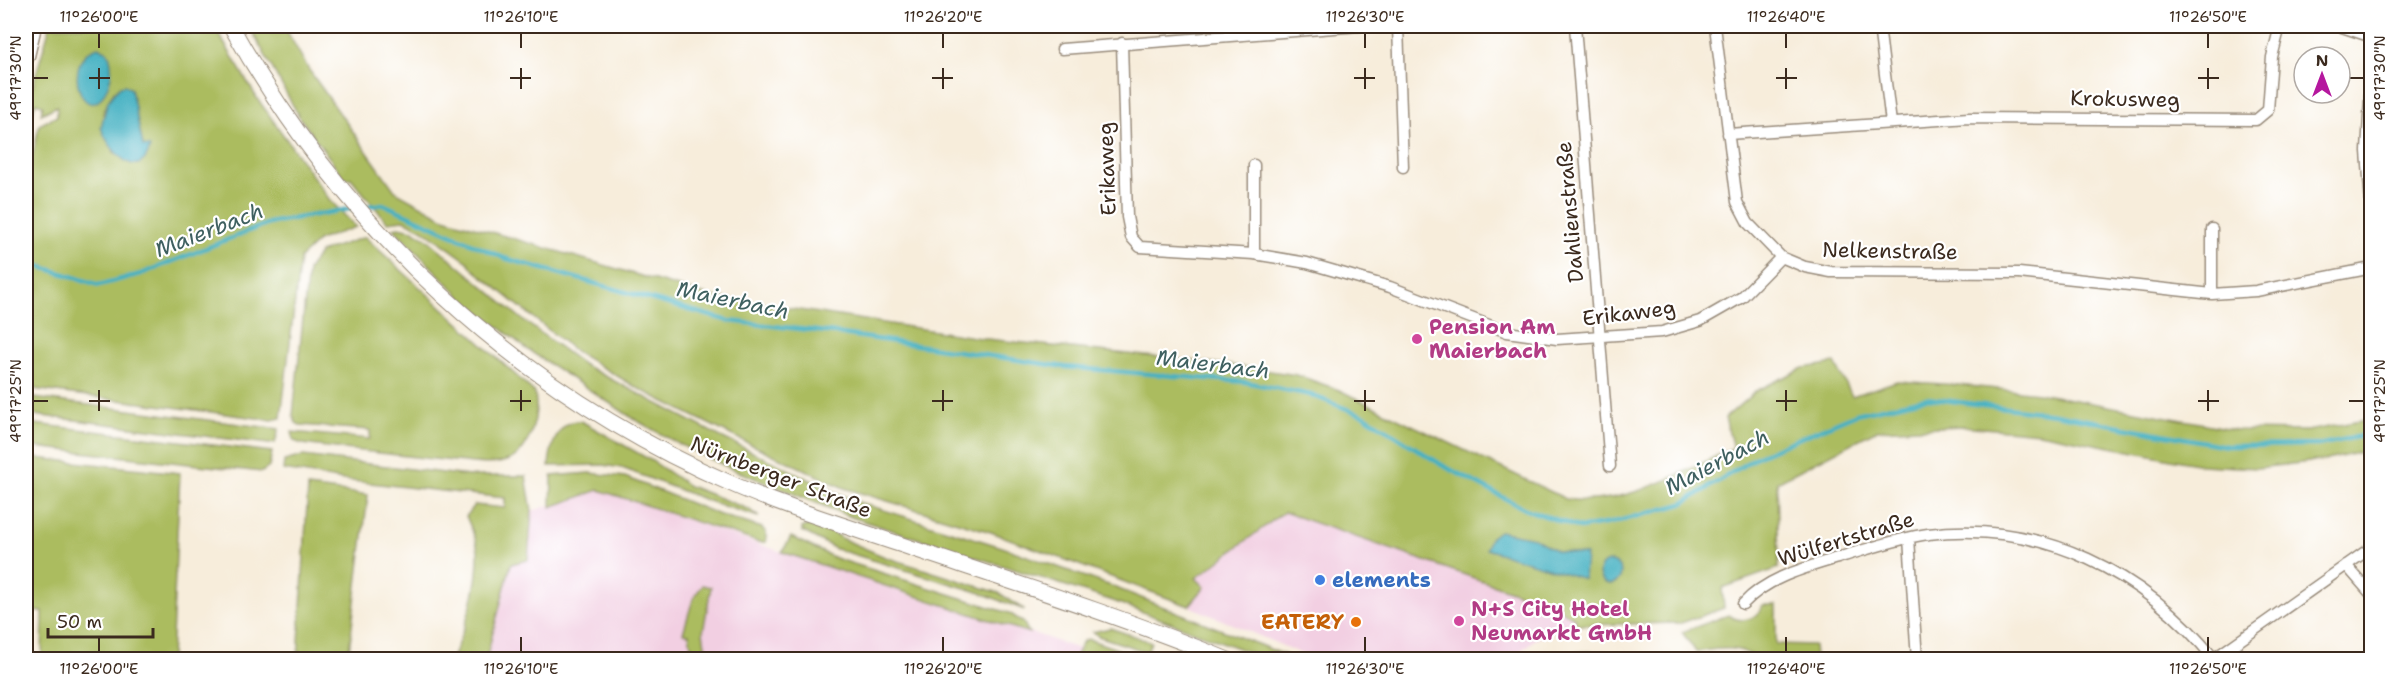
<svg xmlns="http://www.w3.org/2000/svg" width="2397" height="685" viewBox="0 0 2397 685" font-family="'Shantell Sans',sans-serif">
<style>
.built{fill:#f2cfe2}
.green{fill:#abbc5f;stroke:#73733e;stroke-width:1.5;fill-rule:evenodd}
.water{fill:#45b1c2;stroke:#406e70;stroke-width:1.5}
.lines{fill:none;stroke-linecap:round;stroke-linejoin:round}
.stream{stroke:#45b1c2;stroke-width:4.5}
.street-casing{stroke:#998c7c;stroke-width:13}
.secondary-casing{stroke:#998c7c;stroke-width:17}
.primary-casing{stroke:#998c7c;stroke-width:19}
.street{stroke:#fff;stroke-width:10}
.secondary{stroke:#fff;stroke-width:15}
.primary{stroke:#fff;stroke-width:16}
.ticks{fill:none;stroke:#3b2a1e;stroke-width:2}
.hotel-dot{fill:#d1479c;stroke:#fff;stroke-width:2}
.shop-dot{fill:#3f7fe0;stroke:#fff;stroke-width:2}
.food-dot{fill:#e8710a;stroke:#fff;stroke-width:2}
.labels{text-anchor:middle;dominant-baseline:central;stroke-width:4.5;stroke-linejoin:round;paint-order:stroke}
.street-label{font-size:21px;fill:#3b2a1e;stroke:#fff}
.hotel-label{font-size:21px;font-weight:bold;fill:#b23c85;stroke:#fff;text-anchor:start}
.shop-label{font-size:21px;font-weight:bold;fill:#366cbe;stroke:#fff;text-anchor:start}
.food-label{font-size:21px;font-weight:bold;fill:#c56008;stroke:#fff;text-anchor:end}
.water-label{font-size:22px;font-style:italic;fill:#3f6060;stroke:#fff}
.neatline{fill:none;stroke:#3b2a1e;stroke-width:2}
.ticks-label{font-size:15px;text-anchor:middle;fill:#3b2a1e}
</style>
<rect width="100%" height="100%" fill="#fff"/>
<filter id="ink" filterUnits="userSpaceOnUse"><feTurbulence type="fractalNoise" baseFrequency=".0167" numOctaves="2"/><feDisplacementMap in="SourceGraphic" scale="12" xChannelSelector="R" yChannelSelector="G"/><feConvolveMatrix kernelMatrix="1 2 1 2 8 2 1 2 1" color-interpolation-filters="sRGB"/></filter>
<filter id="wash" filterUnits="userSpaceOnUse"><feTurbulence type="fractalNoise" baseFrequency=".008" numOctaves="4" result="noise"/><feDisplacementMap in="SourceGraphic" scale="24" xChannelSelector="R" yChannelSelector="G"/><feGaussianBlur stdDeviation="1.35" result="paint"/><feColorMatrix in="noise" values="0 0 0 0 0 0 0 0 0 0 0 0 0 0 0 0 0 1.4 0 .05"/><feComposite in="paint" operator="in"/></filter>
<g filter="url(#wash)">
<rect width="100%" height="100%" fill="#f7eddb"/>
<path class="built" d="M599 490 915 597 1039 635 1079 649 1101 659 486 660 511 564 528 560 532 511Z
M1284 512 1552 605 1576 619 1575 625 1553 631 1534 640 1510 659 1316 660 1189 606 1194 600 1196 578Z"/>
<path class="green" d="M50 26H214L257 98 329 199 356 227 319 240 300 258 281 418 272 420 26 388V187L39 125 57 116V106L41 114 43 105 35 103 26 143V109ZM131 89 143 147H149L114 153 103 113 114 91Z
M249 26H284L309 70 395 191 444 218 709 296 987 339 1230 365 1297 375 1339 390 1566 499C1624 508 1682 472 1733 448L1725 418 1756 391 1803 368 1835 363 1852 396 1897 381 1958 385 2038 393 2237 430 2307 431 2371 419V450L2327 460 2257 468 2201 465 2039 433 1961 426 1877 430 1777 482 1779 568 1722 588 1724 608 1681 623 1575 625 1576 619 1552 605 1284 512 1196 578 1205 587 1189 606 991 532 844 488 733 436 641 390 576 352 473 269 468 262 422 229 404 220 387 222 351 178 345 179 300 118Z
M399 227 413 230 426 238 523 320 584 365 721 437 855 501 1002 547 1111 586 1295 659H1267L1113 601 854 518 732 469 679 444 634 419 528 350 462 298 393 228Z
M365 237 534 392C541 411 530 452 509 460 492 467 471 462 454 461 403 456 353 450 302 444L294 441 292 432 370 439V430L300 425 296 423 293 415 308 270 320 252Z
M26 397 279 429 275 443 269 444 26 414Z
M581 421 652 461 689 486 748 509 759 517 714 503 622 468 603 465 549 466C550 448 558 419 581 421Z
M26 423 272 452 269 467 262 472 26 446Z
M303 456 469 476H526L532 511 528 560 511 564 486 659H452C466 625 479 588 478 551 477 539 470 526 466 516L475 505 505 508V498L343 480 283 470 284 461Z
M26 457 180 473 171 659H42L43 612 28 611Z
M590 473 625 477 720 515 762 528 766 532V542H758L599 490 551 507 552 476Z
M308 487 368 495 348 659H298Z
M808 525 822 526 843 539 885 557 999 593 1025 610 978 592 836 549 802 531V528Z
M791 537 835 558 1009 613 1023 622 1029 633 782 552Z
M702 585 711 587 703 632 707 659H693L689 634 683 633 693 599Z
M1763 605H1776V644L1814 645 1815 659H1756C1739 644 1717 649 1696 652L1682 632 1728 615C1742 624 1756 620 1763 605Z
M1110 628 1151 642 1147 652 1098 636 1093 632Z
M1088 639 1146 659H1074L1083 641Z
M1589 652H1610L1625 659H1558L1572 653Z"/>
<path class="water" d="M98 47 108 52C113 67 113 78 105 92 85 131 58 59 98 47Z
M125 85 131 89 143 146 150 147C140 187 107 148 101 127L108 101 120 86Z
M1499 531 1534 538 1557 551 1586 555 1584 579 1486 549 1490 538Z
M1599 573a11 11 0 1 1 22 0a11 11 0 1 1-22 0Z"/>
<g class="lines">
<path class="stream" d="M363 207 383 204 504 258 729 321 835 333 1065 367 1245 382 1311 395 1365 416 1442 465 1525 509 1580 528 1611 523 1682 504 1758 456 1856 414 1927 398 2055 414 2226 446 2318 445 2372 434
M26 262 99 285 141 274 269 223 355 208"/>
</g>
</g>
<g filter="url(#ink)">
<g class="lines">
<g class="street-casing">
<path id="street" d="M1398 26 1403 167
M1575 26 1610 466
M1715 26 1737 202 1748 223 1781 257 1805 267 1831 272 2019 273 2212 294 2256 291 2372 268
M1879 26 1891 123
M2339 26 2372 37
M1122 43 1127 217 1131 237 1140 247 1254 254 1307 263 1390 287 1507 332 1557 339 1662 332 1700 321 1742 297 1781 257
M1062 49 1360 26
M2372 62 2367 151 2372 219
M1728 134 1969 118 2256 120 2268 110 2272 57 2280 26
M1254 165V254
M2212 229V294
M1909 538 1917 660
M2346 565 2372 595
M1743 604C1768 576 1809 567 1844 556 1871 548 1900 538 1928 534 2042 520 2144 572 2215 660
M2212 660 2372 547"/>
</g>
<g class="secondary-casing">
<path id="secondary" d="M231 26C344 229 518 391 732 484 786 508 843 525 899 544 1009 581 1120 616 1228 660"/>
</g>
<g class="primary-casing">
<path id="primary" d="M26 56 33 26"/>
</g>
<use href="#street" class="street"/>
<use href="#secondary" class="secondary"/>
<use href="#primary" class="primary"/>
</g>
</g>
<path class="ticks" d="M99 33V48M521 33V48M943 33V48M1365 33V48M1786 33V48M2208 33V48M99 68V89M521 68V89M943 68V89M1365 68V89M1786 68V89M2208 68V89M33 78H48M89 78H110M510 78H531M932 78H953M1354 78H1375M1776 78H1797M2198 78H2219M2349 78H2364M99 390V411M521 390V411M943 390V411M1365 390V411M1786 390V411M2208 390V411M33 401H48M89 401H110M510 401H531M932 401H953M1354 401H1375M1776 401H1797M2198 401H2219M2349 401H2364M99 637V652M521 637V652M943 637V652M1365 637V652M1786 637V652M2208 637V652"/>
<g class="hotel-dot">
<circle cx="1417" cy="339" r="6"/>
<circle cx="1459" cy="621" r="6"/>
</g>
<circle class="shop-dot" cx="1320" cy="580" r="6"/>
<circle class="food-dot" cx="1356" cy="622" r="6"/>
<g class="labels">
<g class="street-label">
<text transform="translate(2125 99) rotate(1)">Krokusweg</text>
<text transform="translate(1107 169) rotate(-92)">Erikaweg</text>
<text transform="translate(1570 212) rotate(-95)">Dahlienstraße</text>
<text transform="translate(1890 251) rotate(1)">Nelkenstraße</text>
<text transform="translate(1629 313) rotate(-7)">Erikaweg</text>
<text transform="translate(781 477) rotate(21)">Nürnberger Straße</text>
<text transform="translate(1846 539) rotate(-17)">Wülfertstraße</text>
</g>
<g class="hotel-label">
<text x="1429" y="327">Pension Am<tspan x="1429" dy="24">Maierbach</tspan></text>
<text x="1471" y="609">N+S City Hotel<tspan x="1471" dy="24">Neumarkt GmbH</tspan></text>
</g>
<g class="shop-label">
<text x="1332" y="580">elements</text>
</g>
<g class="food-label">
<text x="1344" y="622">EATERY</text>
</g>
<g class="water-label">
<text transform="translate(209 230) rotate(-21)">Maierbach</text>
<text transform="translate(733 300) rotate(12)">Maierbach</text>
<text transform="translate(1213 364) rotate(7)">Maierbach</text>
<text transform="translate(1717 462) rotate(-28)">Maierbach</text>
</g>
</g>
<rect width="2397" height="685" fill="none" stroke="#fff" stroke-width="66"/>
<g transform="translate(2322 75)"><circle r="28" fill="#ffffff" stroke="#b1aaa5" stroke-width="1.5"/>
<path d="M0-4.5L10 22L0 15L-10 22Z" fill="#b5179e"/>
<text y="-9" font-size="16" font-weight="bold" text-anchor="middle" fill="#3b2a1e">N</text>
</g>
<path d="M48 628v9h105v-9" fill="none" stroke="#3b2a1e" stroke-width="3"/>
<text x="57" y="628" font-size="18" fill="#3b2a1e" stroke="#ffffff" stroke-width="4.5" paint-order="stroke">50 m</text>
<rect x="33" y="33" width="2331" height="619" class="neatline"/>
<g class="ticks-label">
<text x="99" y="22">11°26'00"E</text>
<text x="521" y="22">11°26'10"E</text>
<text x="943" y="22">11°26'20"E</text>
<text x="1365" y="22">11°26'30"E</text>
<text x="1786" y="22">11°26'40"E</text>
<text x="2208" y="22">11°26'50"E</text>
<text transform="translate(16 78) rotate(-90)" y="5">49°17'30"N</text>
<text transform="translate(2380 78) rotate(-90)" y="5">49°17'30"N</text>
<text transform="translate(16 401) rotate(-90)" y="5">49°17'25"N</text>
<text transform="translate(2380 401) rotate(-90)" y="5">49°17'25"N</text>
<text x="99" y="674">11°26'00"E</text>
<text x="521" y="674">11°26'10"E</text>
<text x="943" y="674">11°26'20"E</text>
<text x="1365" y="674">11°26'30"E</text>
<text x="1786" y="674">11°26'40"E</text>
<text x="2208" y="674">11°26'50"E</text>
</g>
</svg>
